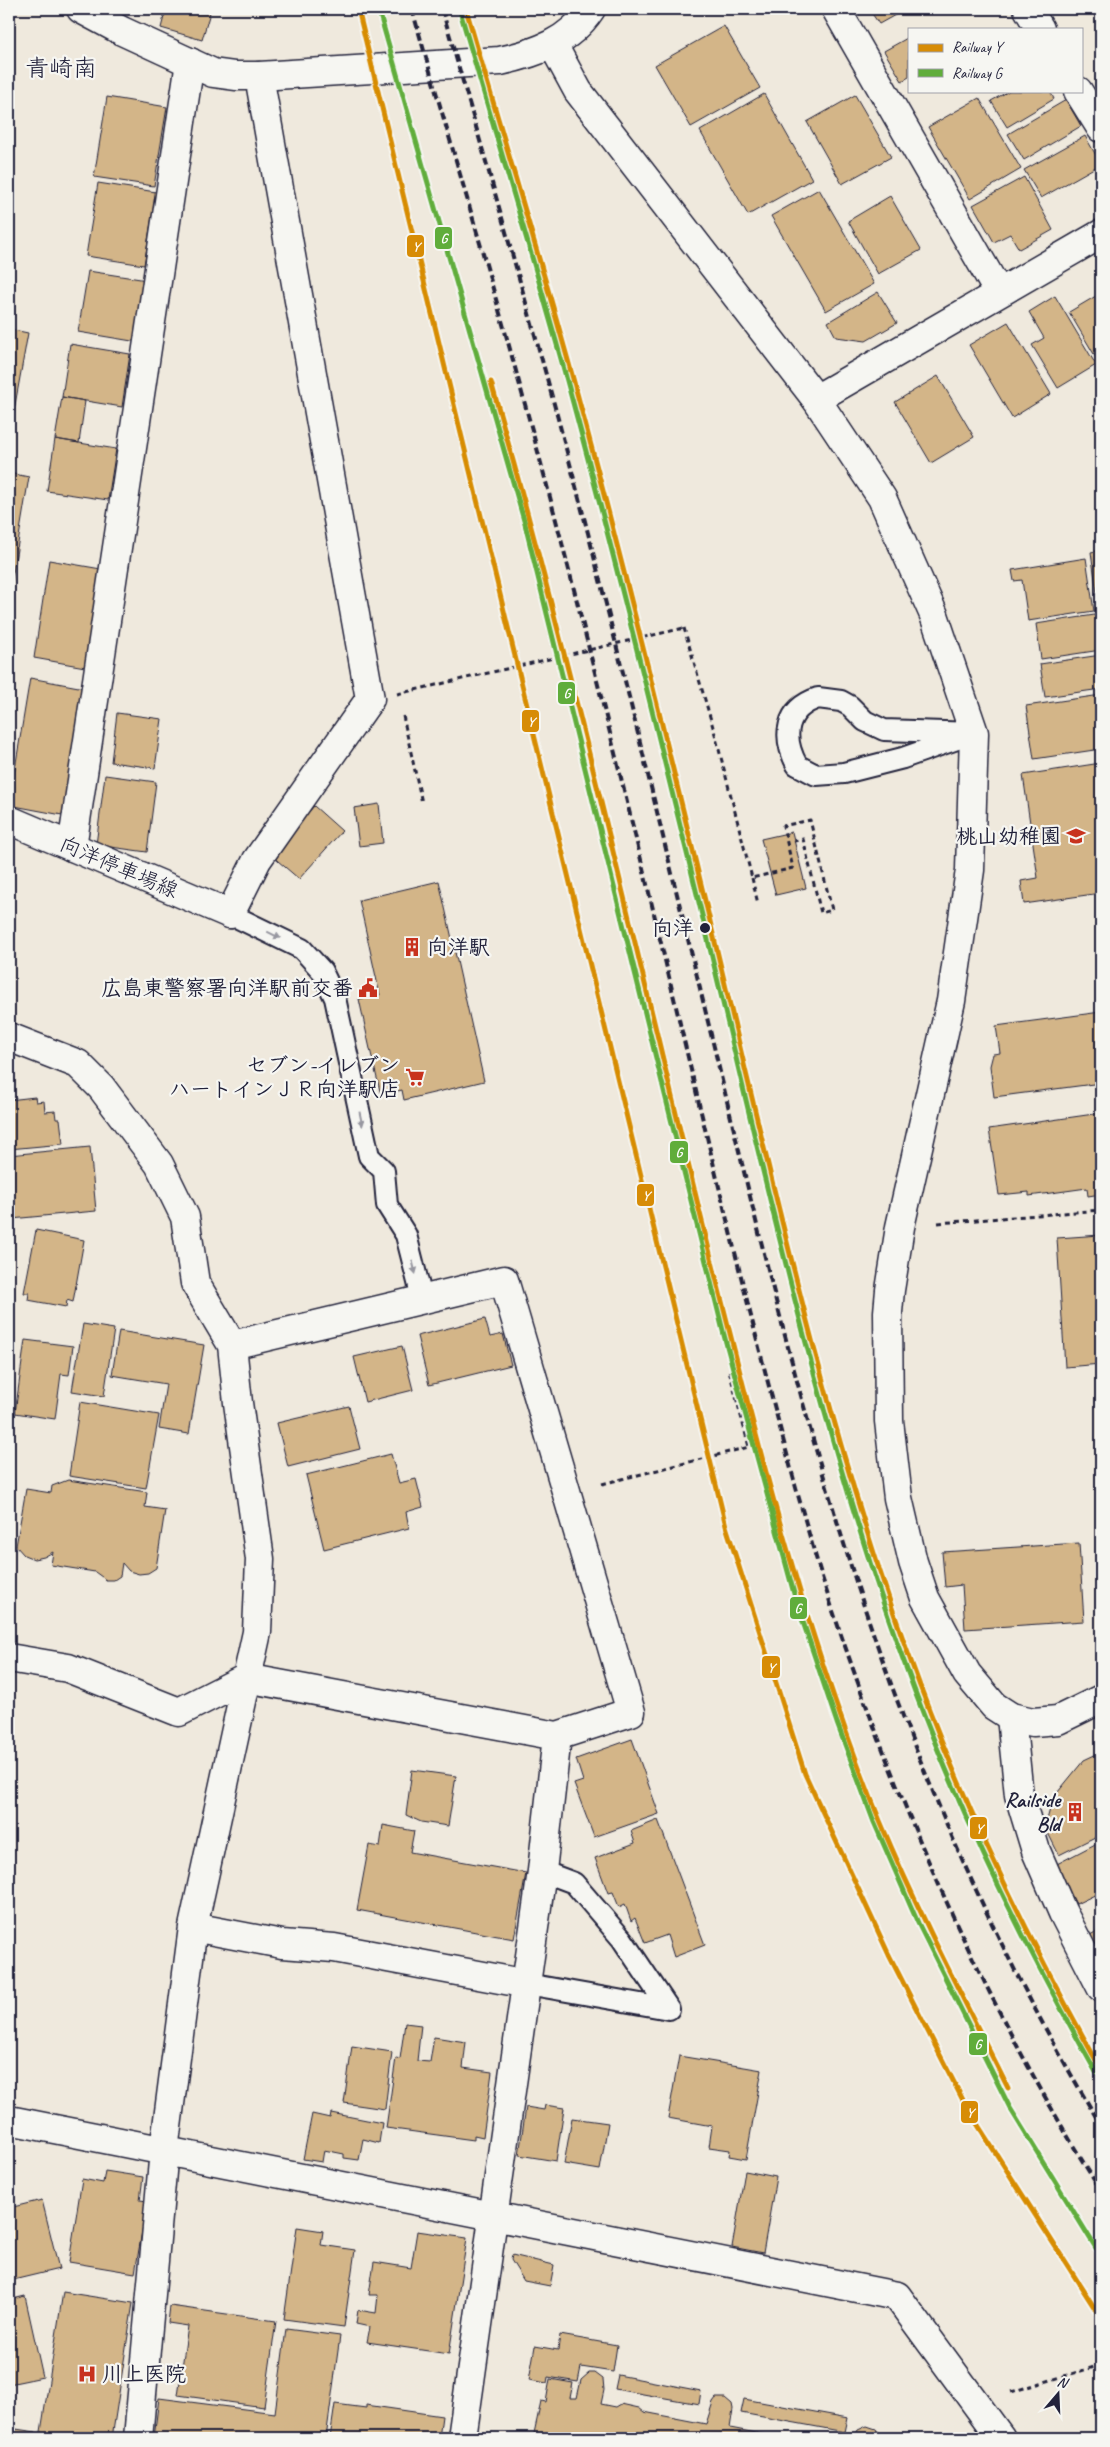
<svg xmlns="http://www.w3.org/2000/svg" width="1110" height="2447" viewBox="0 0 1110 2447" font-family="Caveat,'Klee One',sans-serif">
<style>
.building{fill:#d3b588;stroke:#22223b}
.lines{fill:none;stroke-linecap:round;stroke-linejoin:round}
.lane-casing{stroke:#22223b;stroke-width:24}
.street-casing{stroke:#22223b;stroke-width:31}
.secondary-casing{stroke:#22223b;stroke-width:31}
.path{stroke:#22223b;stroke-width:3;stroke-dasharray:5 4;stroke-linecap:butt}
.lane{stroke:#f6f6f2;stroke-width:20}
.street{stroke:#f6f6f2;stroke-width:28}
.secondary{stroke:#f6f6f2;stroke-width:28}
.rail{stroke:#22223b;stroke-width:4;stroke-dasharray:8 4;stroke-linecap:butt}
.path-bridge{stroke:#22223b;stroke-width:3;stroke-dasharray:5 4;stroke-linecap:butt}
.rail-1-casing{stroke:#f6f6f2;stroke-width:9}
.rail-2-casing{stroke:#f6f6f2;stroke-width:9}
.rail-1{stroke:#d78c06;stroke-width:5}
.rail-2{stroke:#60ad3b;stroke-width:5}
.oneway{fill:#9797a0}
.stop-dot{fill:#22223b;stroke:#f6f6f2;stroke-width:2}
.labels{text-anchor:middle;dominant-baseline:central;stroke-width:4.5;stroke-linejoin:round;paint-order:stroke}
.poi-label{font-size:21px;font-weight:bold;fill:#22223b;stroke:#f6f6f2;text-anchor:end}
.street-label{font-size:21px;fill:#22223b;stroke:#f6f6f2}
.stop-label{font-size:21px;font-weight:bold;fill:#22223b;stroke:#f6f6f2;text-anchor:end}
.quarter-label{font-size:24px;fill:#22223b;stroke:#f6f6f2}
.line-badge{stroke:#f6f6f2;stroke-width:2}
.badge-label{font-size:14px;text-anchor:middle;font-weight:bold;fill:#fff}
</style>
<rect width="100%" height="100%" fill="#efe9dd"/>
<filter id="ink" filterUnits="userSpaceOnUse"><feTurbulence type="fractalNoise" baseFrequency=".02" numOctaves="2"/><feDisplacementMap in="SourceGraphic" scale="10" xChannelSelector="R" yChannelSelector="G"/><feConvolveMatrix kernelMatrix="1 2 1 2 8 2 1 2 1" color-interpolation-filters="sRGB"/></filter>
<g filter="url(#ink)">
<path class="building" d="M166 9H211L202 40 161 28Z
M869 9H906L879 24Z
M724 26 760 88 691 127 655 65Z
M909 37V77L902 81 884 51Z
M1009 91H1050L1054 99 1007 127 991 101Z
M764 94 812 179 748 215 700 131Z
M855 95 891 157 842 184 807 122Z
M107 97 167 107 154 186 94 177Z
M979 98 1021 169 970 199 928 127Z
M1066 100 1081 126 1024 160 1008 134Z
M1085 136 1101 164 1041 198 1024 170Z
M1024 177 1053 230 1019 249 1010 234 994 242 973 205Z
M98 183 156 192 144 265 86 256Z
M819 189 874 284 826 311 771 216Z
M890 196 921 250 878 274 848 221Z
M88 271 147 280 138 342 78 332Z
M878 292 897 323 866 341 836 337 828 322Z
M1101 293V366L1069 312Z
M1055 296 1096 365 1058 388 1032 345 1044 338 1029 312Z
M1008 322 1051 394 1012 418 969 345Z
M9 329 28 333 9 438Z
M70 344 130 354 122 407 62 397Z
M938 376 974 437 931 463 895 402Z
M62 397 85 401 79 443 55 439Z
M55 439 116 449 108 500 47 491Z
M9 473 29 477 9 597Z
M1101 550V607H1099L1091 552Z
M1086 558 1094 611 1028 621 1022 580 1014 581 1012 570Z
M49 560 101 569 85 667 34 658Z
M1101 614V650L1041 659 1036 624Z
M1101 655V689L1045 697 1040 664Z
M30 678 84 688 62 815 9 805Z
M1101 695V749L1034 759 1026 706Z
M117 713 162 719 155 768 111 762Z
M1101 763V893L1024 904 1021 881 1038 878 1023 775Z
M105 775 156 782 147 852 96 845Z
M379 804 383 843 359 846 354 808Z
M314 806 342 831 299 879 271 855Z
M792 832 806 888 776 895 761 839Z
M439 881 484 1081 404 1100 402 1090 381 1095 370 1049 359 999 380 995 359 900Z
M1101 1012V1083L994 1097 990 1066 993 1054 1000 1053 996 1026Z
M35 1097 36 1102 44 1101 45 1112 55 1111 56 1119H60L63 1144 9 1149V1100Z
M1101 1113V1194L1088 1196 1087 1188 1029 1196V1192L999 1195 989 1129Z
M90 1147 96 1211 11 1219 9 1155Z
M36 1230 84 1240 73 1302 67 1300 66 1307 28 1300 29 1293H24Z
M1101 1235V1364L1065 1367 1057 1238Z
M485 1319 490 1337 503 1334 511 1365 429 1385 417 1336Z
M83 1324 114 1329 104 1396 72 1391Z
M119 1331 204 1345 189 1434 159 1429 166 1384 112 1375Z
M25 1340 73 1346 69 1375 61 1374 55 1419 15 1413Z
M402 1346 413 1390 365 1402 354 1357Z
M80 1402 159 1415 146 1488 69 1476Z
M349 1406 360 1449 288 1467 277 1423Z
M391 1454 399 1483 416 1479 423 1507 406 1512 409 1528 324 1549 306 1475Z
M68 1480 147 1492 145 1507 165 1510 156 1568 148 1573 139 1574 129 1571 122 1563 120 1576 114 1580H106L95 1572 51 1565 53 1552 44 1557 34 1559 24 1555 16 1546 26 1489 51 1493 52 1486Z
M1079 1543 1084 1621 965 1629 962 1585 945 1587 942 1552Z
M632 1739 659 1814 594 1837 574 1784 583 1781 576 1759Z
M1101 1752V1834L1059 1855 1045 1827 1053 1798 1084 1760Z
M412 1770 456 1776 448 1826 421 1822 406 1815Z
M658 1820 705 1945 674 1957 667 1935 645 1943 635 1918 631 1921 625 1904 619 1907 613 1892 608 1893 595 1858 635 1843 631 1831Z
M383 1825 414 1831 410 1852 526 1873 514 1939 357 1910 369 1845 380 1847Z
M1101 1841V1892L1076 1904 1055 1865Z
M1101 1929V1958L1090 1935Z
M405 2023 421 2025 417 2061 430 2062 434 2037 466 2042 463 2068 492 2072 483 2137 474 2135V2140L386 2128 396 2058 400 2059Z
M352 2046 392 2052 385 2109 344 2103Z
M679 2056 762 2070 746 2159 729 2156 730 2150 709 2147 712 2126 668 2118Z
M545 2105 564 2108 556 2161 519 2155 526 2107 544 2110Z
M331 2113 382 2123 379 2143 363 2139 359 2160 344 2158V2154L324 2150 322 2162 303 2159 312 2114 330 2118Z
M572 2118 608 2123 600 2170 564 2164Z
M105 2171 143 2177 140 2200 147 2201 135 2273 69 2262 82 2179 103 2183Z
M745 2171 776 2177 763 2253 732 2247Z
M42 2200 59 2269 9 2281V2208Z
M297 2227 323 2231 321 2245 355 2250 344 2327 284 2319Z
M417 2231 467 2238 449 2354 367 2342 370 2327 356 2324 358 2310 376 2313 378 2295H369L374 2262 411 2268Z
M512 2255 554 2265 550 2286 524 2281 511 2260Z
M63 2292 133 2303 112 2438H40Z
M25 2296 43 2377 9 2384V2300Z
M170 2306 276 2321 264 2407 178 2395 188 2326 168 2323Z
M286 2329 340 2336 326 2438H154L159 2398 275 2413Z
M560 2335 617 2345 613 2372 581 2367 578 2382 548 2377 547 2383 529 2380 535 2346 558 2350Z
M589 2373H595L603 2379 604 2390 601 2404 616 2407 621 2404 639 2408 644 2412 706 2424 713 2402 716 2398H725L732 2404 733 2409 730 2428 783 2438H533L541 2401 546 2402 550 2379 573 2383 570 2398H577L581 2380Z
M618 2375 701 2391 699 2404 615 2389Z
M744 2399 848 2418 845 2432 741 2413Z
M335 2404 366 2408V2405L442 2416 439 2438H330Z
M867 2426 876 2429 879 2433 878 2438H854L858 2430Z
M9 2428 36 2432V2438H9Z"/>
<g class="lines">
<g class="lane-casing">
<path id="lane" d="M818 698 841 701 850 706 865 721 884 730 974 733 903 758 844 773 816 775 797 765C782 737 785 709 818 698Z
M230 914 302 949 322 971 335 998 369 1156 384 1171 387 1205 406 1235 422 1298
M527 1984 669 2009 622 1939 574 1883 542 1871"/>
</g>
<g class="street-casing">
<path id="street" d="M836 9 999 293
M1028 9 1040 29
M1078 91 1101 128
M816 399 1101 234
M72 847 190 62
M230 914 257 860 370 699 259 76
M9 1037 78 1064 101 1087 159 1164 185 1217 195 1283 232 1345 238 1403 260 1559 257 1632 193 1927 164 2150 138 2438
M232 1345 504 1280 631 1712 557 1736 542 1871 462 2438
M9 1658 68 1668 179 1712 246 1678 557 1736
M1011 1717 1019 1795 1036 1851 1063 1913 1101 1987
M193 1927 282 1944 334 1948 527 1984
M9 2120 897 2296 1001 2438"/>
</g>
<g class="secondary-casing">
<path id="secondary" d="M81 9 122 31 213 73 235 76H259L500 61C537 53 569 42 591 9
M553 45 578 91 816 399 882 498 934 615 974 733 970 870 951 1001 900 1227 890 1290 888 1312 889 1421 898 1498 913 1562 925 1598 967 1674 994 1706 1011 1717 1033 1722 1058 1720 1101 1699
M9 820 230 914"/>
</g>
<path class="path" d="M684 628 715 734 752 878 793 868 783 826 810 820 832 910 821 913 803 839 794 841
M403 716 422 803
M752 878 758 904
M938 1223 1101 1210
M602 1484 749 1447 729 1370
M1011 2392 1101 2365"/>
<use href="#lane" class="lane"/>
<use href="#street" class="street"/>
<use href="#secondary" class="secondary"/>
<path class="rail" d="M412 9C449 138 488 267 523 397 569 564 610 732 651 901 690 1065 728 1230 771 1394 790 1465 808 1536 831 1605 899 1809 986 2008 1101 2191
M442 9C475 123 508 238 540 353 593 543 638 735 685 927 748 1183 803 1444 894 1692 949 1841 1018 1989 1101 2125"/>
<path class="path-bridge" d="M397 694 684 628"/>
<g class="rail-1-casing">
<path id="rail-1" d="M358 9 726 1526 805 1774 889 1955 967 2108 1101 2318
M466 9C500 127 536 245 569 364 616 535 658 707 700 880 766 1150 822 1425 920 1686 970 1819 1032 1946 1101 2069
M491 382C569 655 632 933 699 1209 750 1415 800 1624 880 1821 918 1912 964 2000 1008 2088"/>
</g>
<g class="rail-2-casing">
<path id="rail-2" d="M379 11 525 524 724 1335 796 1601 837 1723 874 1822 918 1923 1010 2108 1096 2248
M460 11C494 129 530 247 563 366 610 537 652 710 694 882 760 1152 816 1428 914 1689 964 1822 1026 1948 1096 2072"/>
</g>
<use href="#rail-1" class="rail-1"/>
<use href="#rail-2" class="rail-2"/>
</g>
<defs><path id="oneway-solid" d="M-6-.8H1V-3.2L6.5 0L1 3.2V.8H-6Z" transform="scale(1.25)"/></defs>
<g class="oneway">
<use href="#oneway-solid" transform="translate(274 935) rotate(26)"/>
<use href="#oneway-solid" transform="translate(361 1119) rotate(78)"/>
<use href="#oneway-solid" transform="translate(414 1267) rotate(76)"/>
</g>
</g>
<defs>
<g id="school-bare" transform="scale(1.5)"><path d="M0-5L7-2L0 1L-7-2ZM-4 1L0 2.5L4 1V4Q0 6-4 4Z" fill="#c8321e" stroke="#f6f6f2" stroke-width="2.5" paint-order="stroke"/></g>
<g id="building-bare" transform="scale(1.5)"><path d="M-4-6H4V6H1V3H-1V6H-4ZM-2.5-4.3h1.7v1.8h-1.7ZM.8-4.3h1.7v1.8H.8ZM-2.5-1h1.7V.8h-1.7ZM.8-1h1.7V.8H.8Z" fill="#c8321e" stroke="#f6f6f2" stroke-width="2.5" paint-order="stroke"/></g>
<g id="civic-bare" transform="scale(1.5)"><path d="M-.6-6.5H3V-4.5H.6V-3L4-1V1h2V6H-6V1h2V-1L-.6-3ZM-1.2 2.5V6h2.4V2.5Z" fill="#c8321e" stroke="#f6f6f2" stroke-width="2.5" paint-order="stroke"/></g>
<g id="supermarket-bare" transform="scale(1.5)"><path d="M-6-5.5h2.5l.6 2H6L4.5 2H-2.5L-4.4-4H-6ZM-1.5 3.2a1.3 1.3 0 1 0 .1 0ZM3 3.2a1.3 1.3 0 1 0 .1 0Z" fill="#c8321e" stroke="#f6f6f2" stroke-width="2.5" paint-order="stroke"/></g>
<g id="hospital-bare" transform="scale(1.5)"><path d="M-5-5h3v3.5h4V-5h3V5h-3V1.5h-4V5h-3Z" fill="#c8321e" stroke="#f6f6f2" stroke-width="2.5" paint-order="stroke"/></g>
</defs>
<g fill-rule="evenodd">
<use href="#school-bare" x="1076" y="836"/>
<use href="#building-bare" x="412" y="947"/>
<use href="#civic-bare" x="368" y="988"/>
<use href="#supermarket-bare" x="415" y="1077"/>
<use href="#building-bare" x="1075" y="1812"/>
<use href="#hospital-bare" x="87" y="2374"/>
</g>
<circle class="stop-dot" cx="705" cy="928" r="6"/>
<g class="labels">
<g class="poi-label">
<text x="1061" y="836">桃山幼稚園</text>
<text x="427" y="947" text-anchor="start">向洋駅</text>
<text x="353" y="988">広島東警察署向洋駅前交番</text>
<text x="400" y="1065">セブン-イレブン<tspan x="400" dy="24">ハートインＪＲ向洋駅店</tspan></text>
<text x="1060" y="1800">Railside<tspan x="1060" dy="24">Bld</tspan></text>
<text x="102" y="2374" text-anchor="start">川上医院</text>
</g>
<g class="street-label">
<text transform="translate(119 867) rotate(23)">向洋停車場線</text>
</g>
<g class="stop-label">
<text x="694" y="928">向洋</text>
</g>
<g class="quarter-label">
<text x="61" y="68">青崎南</text>
</g>
</g>
<g class="line-badge">
<rect x="434" y="226" width="19" height="24" rx="5" fill="#60ad3b"/>
<rect x="406" y="234" width="19" height="24" rx="5" fill="#d78c06"/>
<rect x="557" y="681" width="19" height="24" rx="5" fill="#60ad3b"/>
<rect x="521" y="709" width="19" height="24" rx="5" fill="#d78c06"/>
<rect x="669" y="1140" width="20" height="24" rx="5" fill="#60ad3b"/>
<rect x="636" y="1183" width="19" height="24" rx="5" fill="#d78c06"/>
<rect x="789" y="1596" width="19" height="24" rx="5" fill="#60ad3b"/>
<rect x="761" y="1655" width="20" height="24" rx="5" fill="#d78c06"/>
<rect x="969" y="1816" width="19" height="24" rx="5" fill="#d78c06"/>
<rect x="968" y="2032" width="20" height="24" rx="5" fill="#60ad3b"/>
<rect x="960" y="2100" width="19" height="24" rx="5" fill="#d78c06"/>
</g>
<g class="badge-label">
<text x="444" y="243">G</text>
<text x="416" y="251">Y</text>
<text x="567" y="698">G</text>
<text x="531" y="726">Y</text>
<text x="679" y="1157">G</text>
<text x="646" y="1200">Y</text>
<text x="798" y="1613">G</text>
<text x="771" y="1672">Y</text>
<text x="979" y="1833">Y</text>
<text x="978" y="2049">G</text>
<text x="970" y="2117">Y</text>
</g>
<rect width="1110" height="2447" fill="none" stroke="#f6f6f2" stroke-width="30"/>
<rect x="15" y="15" width="1080" height="2417" fill="none" stroke="#22223b" stroke-width="2" filter="url(#ink)"/>
<rect x="908" y="28" width="175" height="65" fill="#f6f6f2" stroke="#a1a1a9"/>
<rect x="918" y="44" width="25" height="8" fill="#d78c06" stroke="#a1a1a9"/>
<text x="952" y="52" font-size="15" fill="#22223b">Railway Y</text>
<rect x="918" y="69" width="25" height="8" fill="#60ad3b" stroke="#a1a1a9"/>
<text x="952" y="78" font-size="15" fill="#22223b">Railway G</text>
<g transform="translate(1058 2394) rotate(19)" stroke="#f6f6f2" stroke-width="4" paint-order="stroke">
<path d="M0-4L9 19L0 12L-9 19Z" fill="#22223b"/>
<text y="-8" font-size="14" font-weight="bold" text-anchor="middle" fill="#22223b">N</text>
</g>
</svg>
